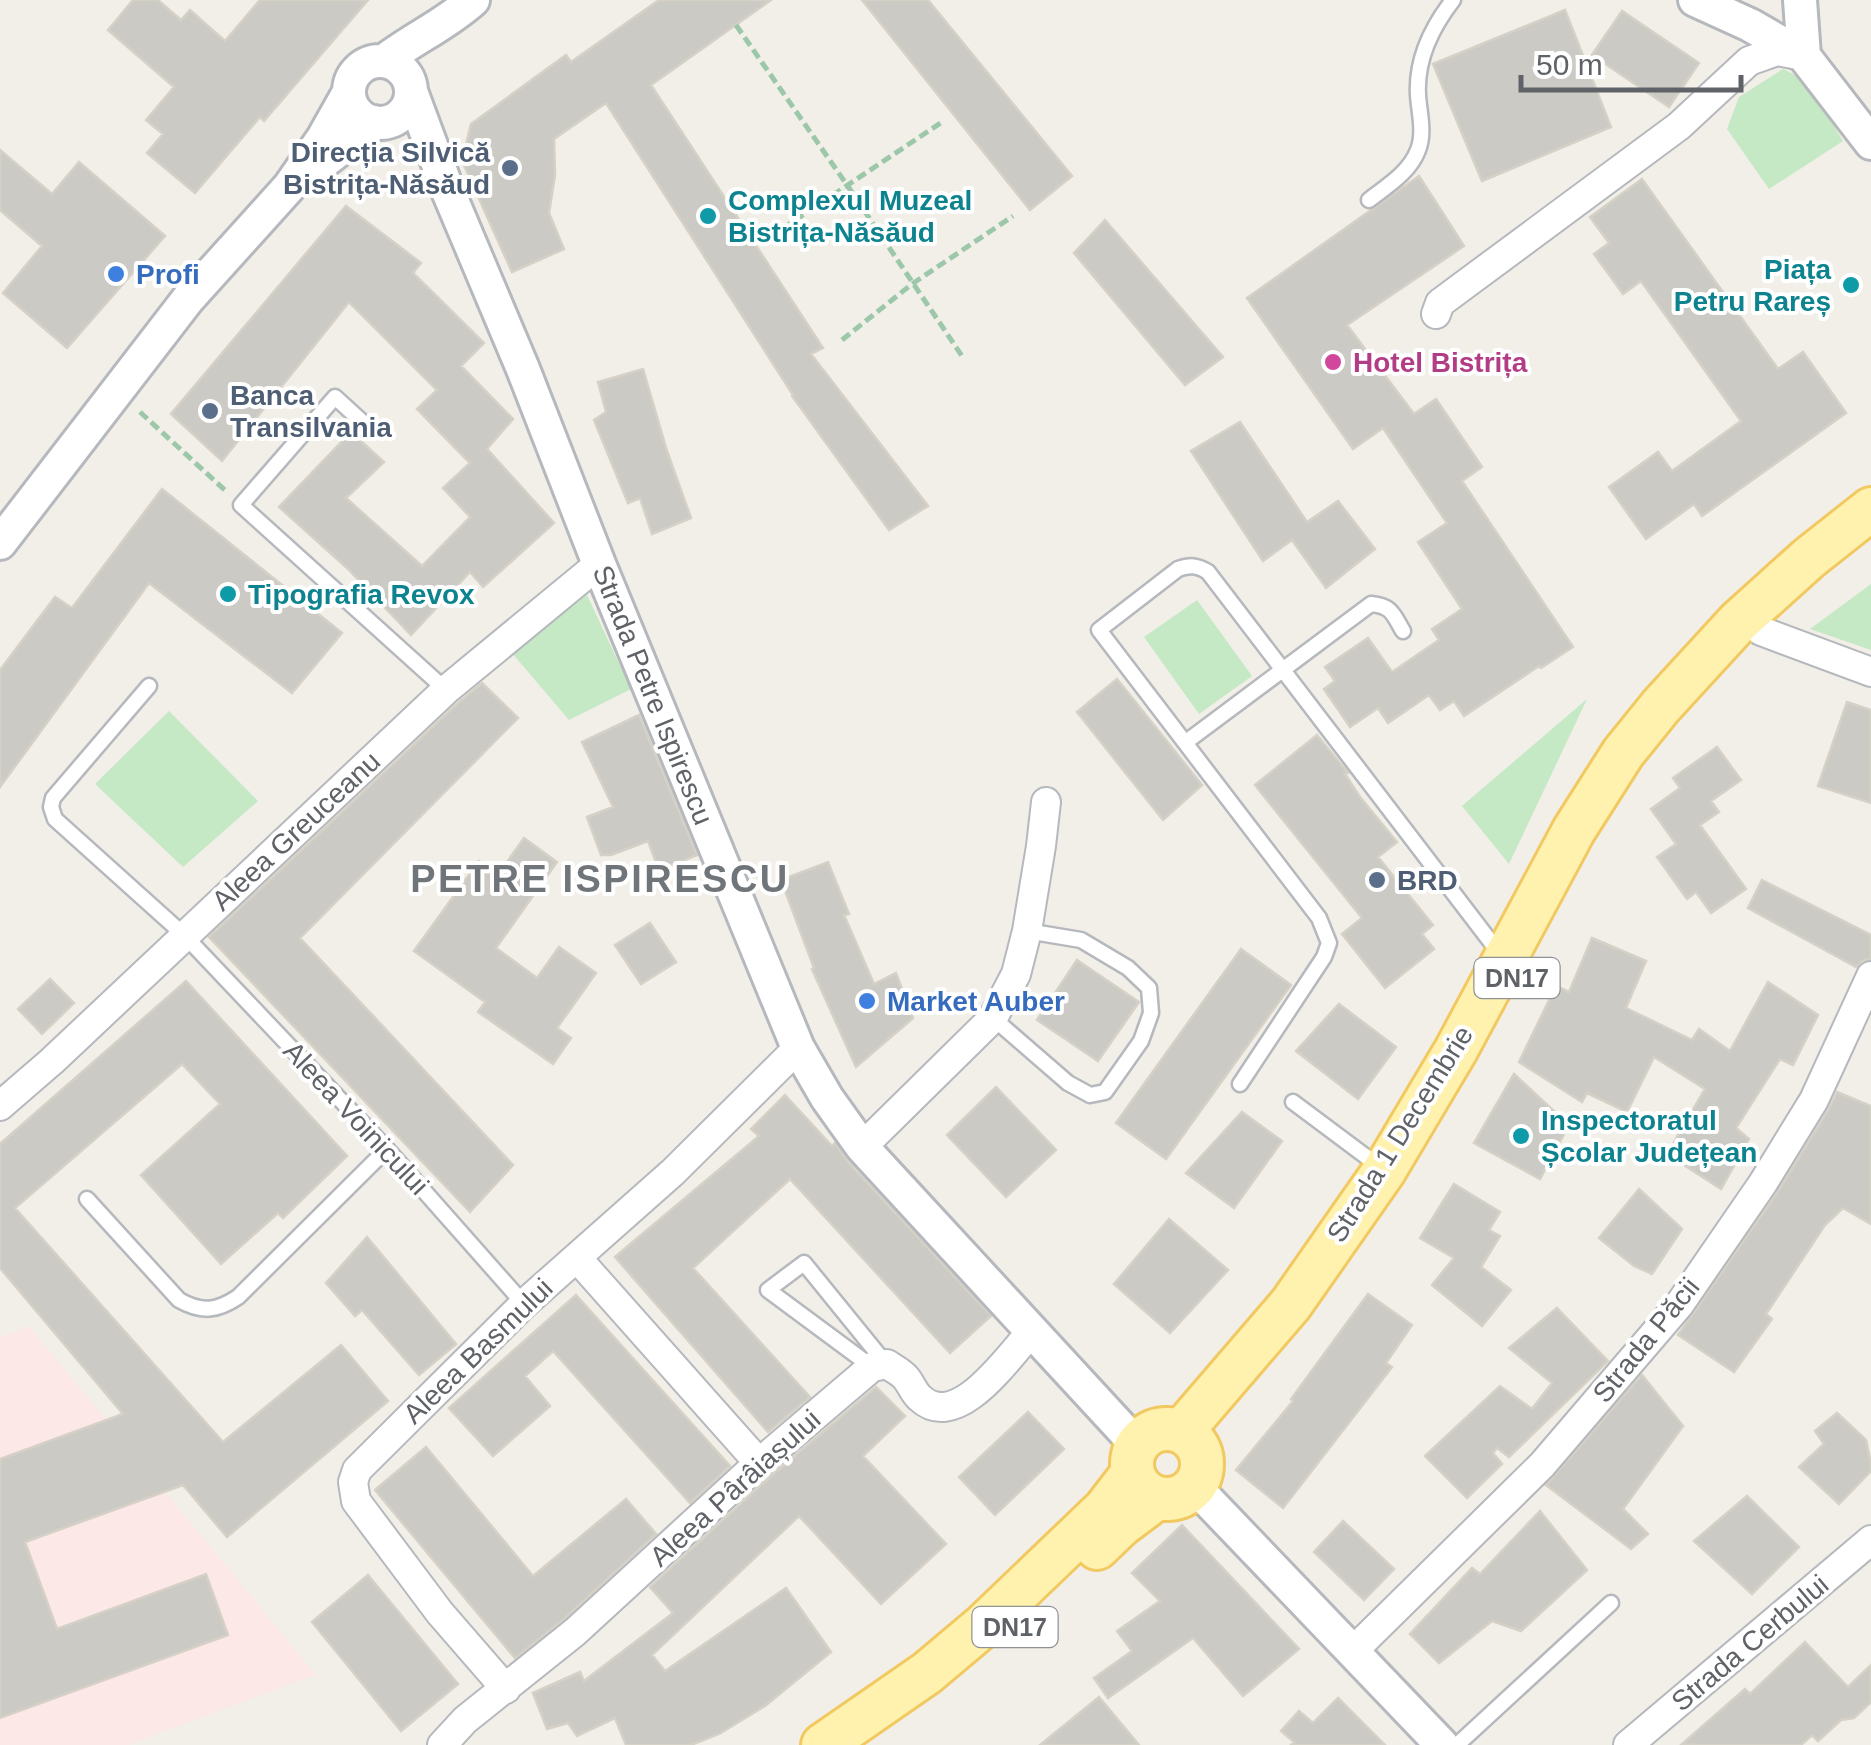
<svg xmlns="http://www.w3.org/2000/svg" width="1871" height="1745" viewBox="0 0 1871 1745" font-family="Helvetica,sans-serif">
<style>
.medical{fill:#fce8e6}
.green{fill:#c5e8c5}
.building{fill:#cccac5;stroke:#d6d1c6;stroke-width:2.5}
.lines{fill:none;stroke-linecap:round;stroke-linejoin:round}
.service-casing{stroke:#b5b8bc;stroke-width:19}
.minor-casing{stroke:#b5b8bc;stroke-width:32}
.tertiary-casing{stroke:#b5b8bc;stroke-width:38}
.primary-casing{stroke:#f2c960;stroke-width:48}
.path{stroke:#9cc7a9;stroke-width:5;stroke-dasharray:10 5;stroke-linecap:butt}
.service{stroke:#fff;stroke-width:14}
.minor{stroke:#fff;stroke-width:28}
.tertiary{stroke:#fff;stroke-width:32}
.primary{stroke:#fff2af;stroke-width:42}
.service-dot{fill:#5c6f8a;stroke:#fff;stroke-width:4}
.culture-dot{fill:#0f9aa8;stroke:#fff;stroke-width:4}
.shop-dot{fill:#3f7fe0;stroke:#fff;stroke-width:4}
.hotel-dot{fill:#d1479c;stroke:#fff;stroke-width:4}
.labels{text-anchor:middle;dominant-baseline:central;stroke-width:8;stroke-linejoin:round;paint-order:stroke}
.shield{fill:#fff;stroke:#8f9295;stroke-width:2.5}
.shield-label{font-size:25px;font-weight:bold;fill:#5f6368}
.service-label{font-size:28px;font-weight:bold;fill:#4e5e75;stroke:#fff;text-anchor:start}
.culture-label{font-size:28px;font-weight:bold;fill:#0d838f;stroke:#fff;text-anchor:start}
.shop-label{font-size:28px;font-weight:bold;fill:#366cbe;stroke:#fff;text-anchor:start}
.hotel-label{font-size:28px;font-weight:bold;fill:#b23c85;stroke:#fff;text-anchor:start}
.street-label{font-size:28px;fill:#5f6368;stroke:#fff}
.district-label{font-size:38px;font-weight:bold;letter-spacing:2.5px;fill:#70757a;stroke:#fff}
</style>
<rect width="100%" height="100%" fill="#f1efe8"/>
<path class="medical" d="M29 1326 316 1675 128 1745H0V1337Z"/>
<path class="green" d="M1783 69 1807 81 1843 141 1769 189 1727 129 1739 97Z
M1871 584V650L1810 629Z
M587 595 631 689 569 720 512 653Z
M1197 600 1252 676 1199 714 1144 637Z
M1587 699 1509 864 1462 806Z
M169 711 258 801 183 867 95 784Z"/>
<path class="building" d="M133 0H158L181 20 190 10 225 41 260 0H368L264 121 260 117 195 193 147 153 163 134 146 120 174 87 108 30Z
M659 0H771L651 85 823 348 811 354 928 506 889 530 792 396 793 395 606 103 554 139 555 175 549 213 564 249 512 272 462 161 471 124 566 55 571 62Z
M862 0H928L1072 176 1030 210Z
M1565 10 1611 127 1482 181 1433 64Z
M1622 11 1699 63 1669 107 1592 55Z
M0 150 52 194 79 162 165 236 67 348 3 293 42 246 0 210Z
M1419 176 1464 246 1347 325 1414 414 1436 399 1482 467 1462 481 1573 647 1541 668 1539 666 1464 716 1454 701 1440 710 1429 695 1388 723 1378 708 1350 727 1324 689 1335 681 1325 667 1368 638 1392 672 1439 640 1432 629 1462 609 1418 542 1447 523 1383 428 1353 449 1247 298Z
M1642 179 1778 369 1803 352 1846 413 1702 516 1694 504 1646 539 1609 487 1658 452 1672 471 1741 421 1641 281 1623 294 1594 254 1609 243 1590 217Z
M346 206 421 263 413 273 484 343 461 366 513 419 487 449 554 523 483 587 470 572 411 635 347 568 279 507 351 432 384 462 346 498 422 566 470 517 443 488 470 463 417 409 437 390 349 302 222 461 171 414Z
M1105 220 1223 357 1185 385 1074 253Z
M643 369 667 451 691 518 652 534 640 498 628 503 594 420 606 412 598 382Z
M1240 422 1307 522 1338 501 1375 549 1326 588 1292 540 1263 561 1191 451Z
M162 489 342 633 292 693 149 583 0 787V670L55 597 72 608Z
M1117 679 1202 785 1163 820 1077 712Z
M482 683 518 718 300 938 513 1165 470 1212 209 937 458 703Z
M1847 702 1871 710V803L1818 786Z
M639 715 697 855 659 870 648 841 611 855H601L587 817 613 807 582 742Z
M1317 735 1348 773 1345 774 1360 797 1397 842 1378 857 1433 925 1422 934 1434 949 1385 988 1342 934 1362 918 1255 785Z
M1717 747 1741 780 1711 801 1719 812 1700 825 1746 889 1711 913 1696 892 1687 899 1657 857 1676 844 1651 809 1680 788 1673 778Z
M524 838 557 862 496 948 537 978 559 947 596 973 557 1028 571 1038 553 1064 478 1012 485 1002 414 951 479 861 498 875Z
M828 862 849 914 844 915 874 984 896 973 913 1018 856 1067 812 969 814 968 781 880Z
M1762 880 1871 935V959L1862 961 1856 967 1748 908Z
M650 923 676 962 641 984 615 945Z
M1592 938 1646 961 1626 1008 1692 1040 1699 1029 1730 1051 1768 982 1818 1015 1793 1065 1780 1059 1736 1128 1749 1139 1721 1189 1667 1154 1705 1089 1654 1057 1627 1112 1587 1093 1582 1102 1519 1062 1556 986 1569 992Z
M1241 949 1291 985 1166 1159 1116 1123Z
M1077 960 1139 1002 1098 1061 1037 1020Z
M50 979 74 1003 42 1034 18 1009Z
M186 981 347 1156 283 1218 278 1213 221 1264 141 1175 220 1104 182 1064 15 1208 223 1442 341 1345 388 1401 227 1537 183 1485 25 1542 57 1629 206 1574 228 1635 0 1718V1459L123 1414 0 1268V1144Z
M1339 1004 1396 1047 1358 1099 1296 1051Z
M1514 1074 1569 1125 1540 1179 1474 1143Z
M996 1087 1056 1150 1006 1197 947 1135Z
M1837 1092 1871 1106V1224L1843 1208 1825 1225 1766 1314 1772 1319 1734 1372 1678 1335 1777 1193 1829 1109Z
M785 1095 832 1146 835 1143 847 1161 991 1316 950 1353 790 1179 693 1268 810 1397 768 1432 615 1257 759 1136 751 1129Z
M1242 1112 1282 1141 1234 1208 1186 1173Z
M1454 1184 1500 1212 1489 1230 1500 1236 1481 1267 1511 1290 1482 1326 1432 1285 1454 1258 1420 1238Z
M1639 1189 1682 1229 1652 1274 1634 1266 1599 1238Z
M1169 1219 1228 1270 1170 1333 1114 1284Z
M367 1237 456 1344 419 1375 362 1310 355 1316 326 1283Z
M1368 1294 1412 1325 1386 1363 1392 1367 1283 1508 1236 1470 1293 1401 1291 1399Z
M576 1295 730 1466 690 1503 553 1351 525 1376 550 1406 493 1456 449 1408Z
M1557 1308 1608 1361 1509 1457 1497 1448 1493 1453 1502 1464 1467 1498 1425 1456 1500 1386 1532 1409 1552 1383 1509 1348Z
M1642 1375 1683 1426 1623 1509 1648 1534 1631 1549 1546 1485Z
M876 1387 905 1416 863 1456 946 1544 881 1604 799 1516 652 1655 665 1671 786 1588 831 1652 765 1706 719 1734 691 1745H626L615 1718 577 1736 568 1723 547 1729 533 1693 580 1672 584 1681 673 1613 650 1587 771 1476Z
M1028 1412 1064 1449 995 1515 959 1477Z
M1837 1413 1866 1440 1871 1464V1471L1839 1504 1799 1467 1824 1444 1815 1431Z
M426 1447 533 1576 626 1499 656 1534 564 1619 515 1658 375 1490Z
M1747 1496 1799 1547 1752 1594 1694 1541Z
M1540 1511 1587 1570 1521 1631 1492 1621 1439 1663 1410 1634 1472 1568 1480 1574Z
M1343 1521 1394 1569 1364 1600 1314 1552Z
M1182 1525 1299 1649 1243 1696 1193 1638 1108 1698 1094 1678 1132 1651 1117 1631 1160 1601 1132 1573Z
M368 1575 458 1684 401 1731 312 1622Z
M1805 1642 1848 1687 1871 1665V1702L1854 1718 1841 1720 1818 1741 1812 1735 1801 1745H1681L1745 1689 1750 1694Z
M1099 1697 1139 1745H1040Z
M1338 1698 1385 1745H1291L1294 1742 1281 1731 1299 1711 1313 1723Z"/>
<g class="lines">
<g class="service-casing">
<path id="service" d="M1369 200C1387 186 1410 172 1418 150 1425 133 1419 112 1418 95 1416 60 1432 27 1453 0
M370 429 335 397 241 505 446 690
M149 686 53 798 51 807 55 819 184 935 387 1149 524 1304
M1186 742 1371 604C1392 606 1393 614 1403 631
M993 1018 1068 1083 1090 1095 1105 1092 1141 1041 1151 1013 1149 988 1128 968 1081 940 1027 931
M1240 1084 1324 957 1329 943 1319 918 1099 630 1178 569C1190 565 1197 565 1208 572L1500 954
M1293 1102 1380 1167
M87 1199 179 1300C202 1313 217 1311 238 1297L387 1149
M872 1367 768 1290 804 1263 886 1364
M1457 1745 1611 1603"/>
</g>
<g class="minor-casing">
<path id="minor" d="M1436 314 1440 303 1679 126 1749 61 1777 51 1804 56
M1761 631 1871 672
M0 1106 52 1061 446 690 599 564
M862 1147 993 1018 1016 974 1027 931 1041 846 1046 802
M577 1258 759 1463
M1352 1652 1542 1465 1679 1305 1763 1183 1814 1100 1871 976
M506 1689 440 1613 356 1501 353 1482 357 1470 524 1304 673 1172 798 1048
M442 1745 465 1720 575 1632 759 1463 872 1367 887 1364C894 1369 901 1372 906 1378 911 1384 914 1393 920 1398 957 1433 1008 1357 1031 1332
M1628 1745 1871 1540"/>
</g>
<g class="tertiary-casing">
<path id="tertiary" d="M1695 0 1750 25 1804 56 1871 143
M1800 0 1804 56
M384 61C414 38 445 25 473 0
M349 92a31 31 0 1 1 62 0a31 31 0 1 1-62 0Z
M412 94 448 191 523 369 599 564 798 1048 827 1098 862 1147 1137 1445
M309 173 375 122
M0 543 188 299 289 187 323 138 349 92
M1194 1486 1442 1745"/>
</g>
<g class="primary-casing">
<path id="primary" d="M1132 1464a35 35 0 1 1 70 0a35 35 0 1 1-70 0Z
M1181 1432 1291 1304 1384 1171 1456 1050 1574 830 1623 753 1661 706 1739 621 1809 558 1871 509
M1097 1548 1121 1525 1157 1498
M823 1745 927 1673 984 1625 1105 1509 1132 1474"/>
</g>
<path class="path" d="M736 25 847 185 962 356
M770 237 942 122
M842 340 912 284 1013 216
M140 412 228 493"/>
<use href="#service" class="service"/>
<use href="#minor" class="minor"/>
<use href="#tertiary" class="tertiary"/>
<use href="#primary" class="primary"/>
</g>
<g class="service-dot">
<circle cx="510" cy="168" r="10"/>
<circle cx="210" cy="411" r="10"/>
<circle cx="1377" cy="880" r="10"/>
</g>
<g class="culture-dot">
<circle cx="708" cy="216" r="10"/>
<circle cx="1851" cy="285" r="10"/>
<circle cx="228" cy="594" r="10"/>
<circle cx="1521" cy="1136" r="10"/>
</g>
<g class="shop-dot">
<circle cx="116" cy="274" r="10"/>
<circle cx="867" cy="1001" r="10"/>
</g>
<circle class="hotel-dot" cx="1333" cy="362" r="10"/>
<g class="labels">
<g class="shield">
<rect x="1474.5" y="958" width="85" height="40" rx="8"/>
<rect x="972.5" y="1607" width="85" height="40" rx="8"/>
</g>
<g class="shield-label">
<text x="1517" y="978">DN17</text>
<text x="1015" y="1627">DN17</text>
</g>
<g class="service-label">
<text x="490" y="152" text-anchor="end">Direcția Silvică<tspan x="490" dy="32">Bistrița-Năsăud</tspan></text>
<text x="230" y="395">Banca<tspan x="230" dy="32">Transilvania</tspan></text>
<text x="1397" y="880">BRD</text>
</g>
<g class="culture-label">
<text x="728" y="200">Complexul Muzeal<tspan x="728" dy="32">Bistrița-Năsăud</tspan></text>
<text x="1831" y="269" text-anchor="end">Piața<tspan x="1831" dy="32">Petru Rareș</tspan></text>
<text x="248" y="594">Tipografia Revox</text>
<text x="1541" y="1120">Inspectoratul<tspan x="1541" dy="32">Școlar Județean</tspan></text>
</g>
<g class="shop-label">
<text x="136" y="274">Profi</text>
<text x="887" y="1001">Market Auber</text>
</g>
<g class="hotel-label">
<text x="1353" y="362">Hotel Bistrița</text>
</g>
<g class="street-label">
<text transform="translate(653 695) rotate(68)">Strada Petre Ispirescu</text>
<text transform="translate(296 831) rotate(-43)">Aleea Greuceanu</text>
<text transform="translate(356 1118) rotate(47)">Aleea Voinicului</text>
<text transform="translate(1400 1134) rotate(-58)">Strada 1 Decembrie</text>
<text transform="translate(1646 1340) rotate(-51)">Strada Păcii</text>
<text transform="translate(478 1351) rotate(-44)">Aleea Basmului</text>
<text transform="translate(735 1488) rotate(-42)">Aleea Pârâiașului</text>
<text transform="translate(1750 1643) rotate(-40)">Strada Cerbului</text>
</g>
<g class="district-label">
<text x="600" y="879">PETRE ISPIRESCU</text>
</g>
</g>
<path d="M1521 75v15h220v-15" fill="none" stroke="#5f6368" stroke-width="5"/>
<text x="1536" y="75" font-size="30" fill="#5f6368" stroke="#ffffff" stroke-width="8" paint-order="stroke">50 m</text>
</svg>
